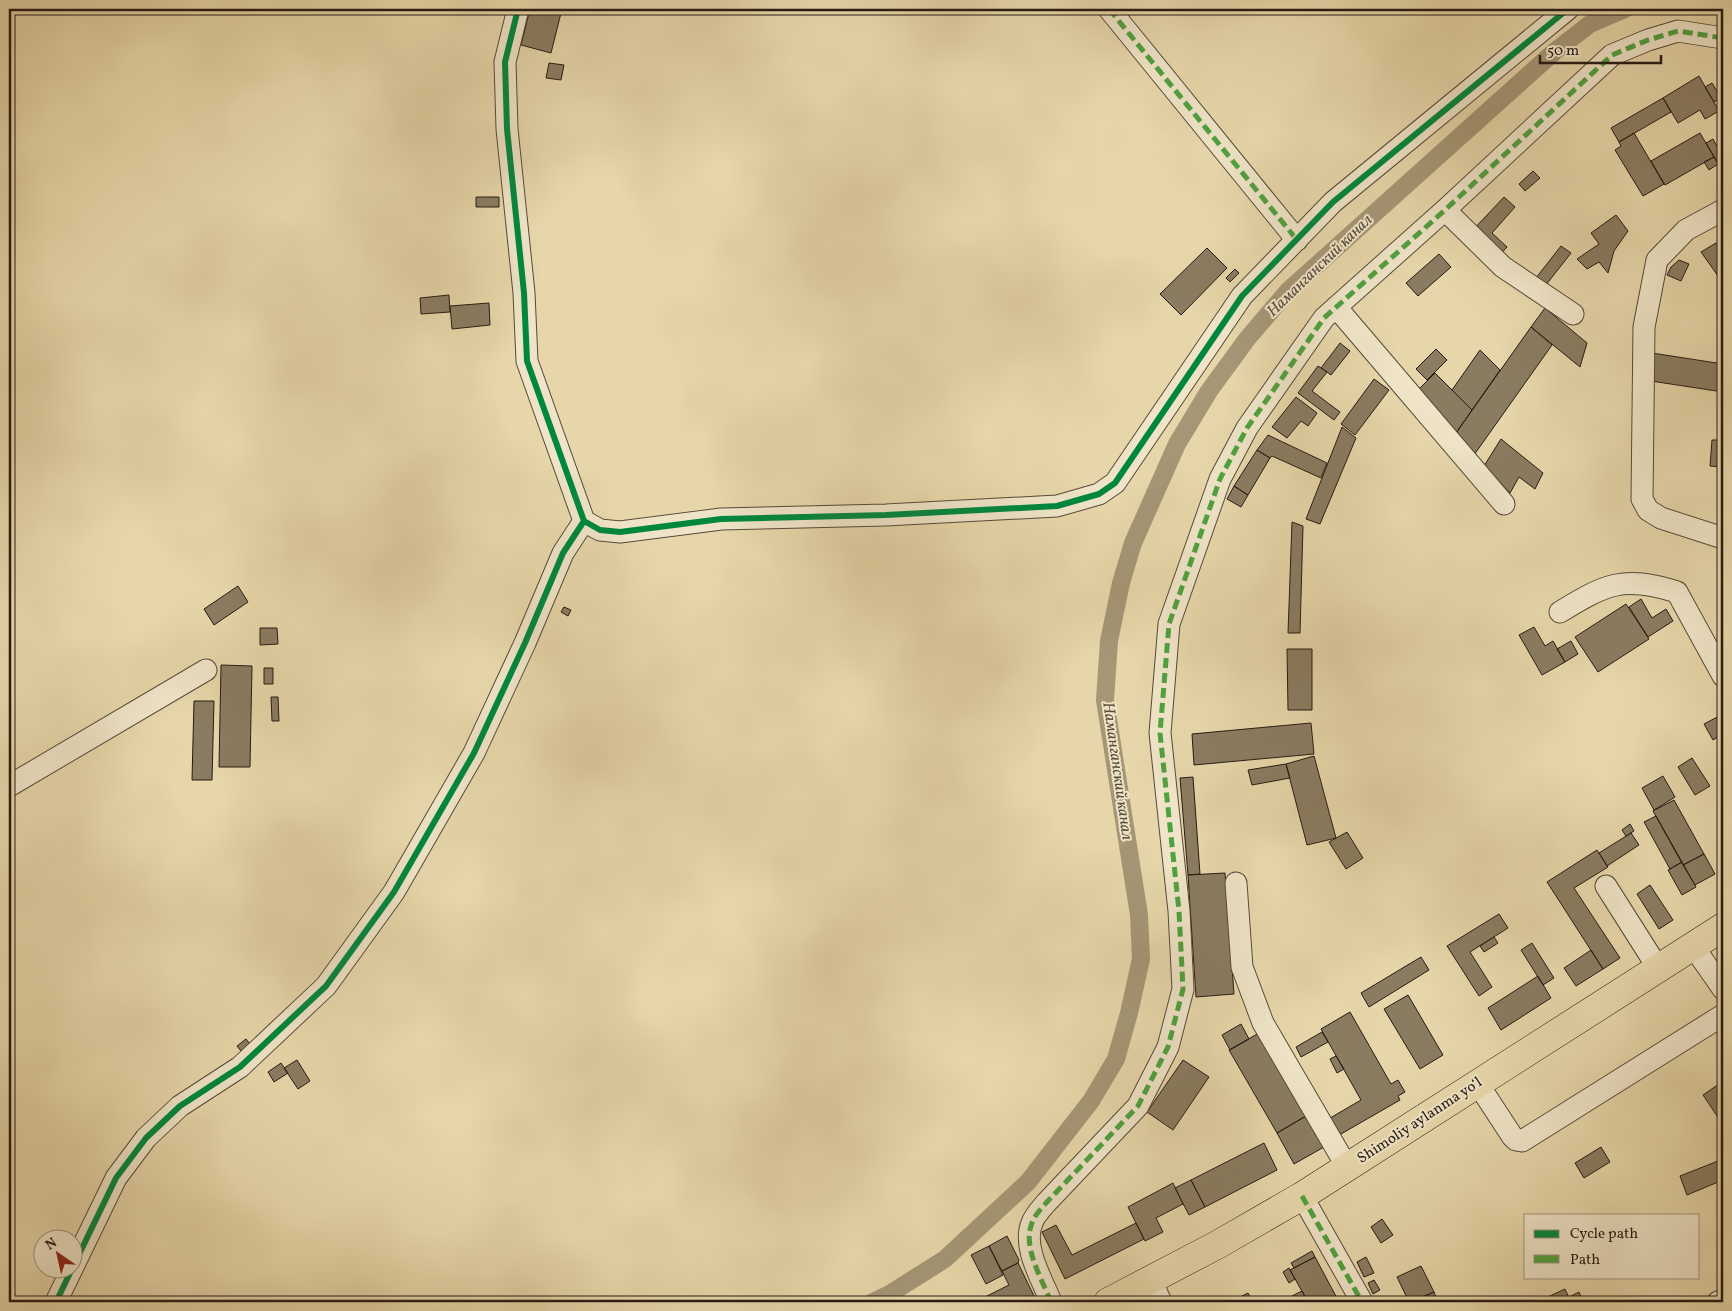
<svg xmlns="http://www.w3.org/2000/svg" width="1732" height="1311" viewBox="0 0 1732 1311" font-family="Vollkorn,serif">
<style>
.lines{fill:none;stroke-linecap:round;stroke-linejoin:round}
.canal{stroke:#a59676;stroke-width:18}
.building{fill:#8a7c61;stroke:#261b14}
.minor-casing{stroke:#564a39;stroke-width:23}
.major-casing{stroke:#261b14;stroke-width:29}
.minor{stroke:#efe4c7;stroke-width:21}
.major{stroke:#e6d6a9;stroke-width:28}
.quiet{stroke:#50a13f;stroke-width:5;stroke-dasharray:10 5;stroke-linecap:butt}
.cycleway-casing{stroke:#efe4c7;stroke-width:9}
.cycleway{stroke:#00873e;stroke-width:6}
.labels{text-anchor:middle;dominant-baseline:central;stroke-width:4;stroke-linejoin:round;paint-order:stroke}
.street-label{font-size:15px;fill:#261b14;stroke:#efe4c7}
.water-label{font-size:16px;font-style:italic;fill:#594c3b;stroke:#efe4c7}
</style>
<rect width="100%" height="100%" fill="#e6d6a9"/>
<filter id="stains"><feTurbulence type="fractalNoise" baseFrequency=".004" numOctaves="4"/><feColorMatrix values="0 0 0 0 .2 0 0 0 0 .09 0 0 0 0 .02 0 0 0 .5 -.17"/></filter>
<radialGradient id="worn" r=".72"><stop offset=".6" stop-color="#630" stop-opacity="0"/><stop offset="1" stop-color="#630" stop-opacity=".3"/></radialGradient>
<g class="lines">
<path class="canal" d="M873 1302 888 1295 945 1259 1028 1182 1091 1101 1116 1059 1129 1013 1141 959 1139 915 1105 700 1109 641 1121 583 1133 543 1177 444 1209 391 1247 339 1288 291 1554 52 1590 24 1625 9"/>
</g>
<path class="building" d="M530 9H562L551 53 521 45Z
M549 63 564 65 561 80 546 78Z
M1699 76 1719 111 1705 119 1700 110 1678 123 1663 98Z
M1712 83 1721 98 1714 102 1705 87Z
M1663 98 1671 112 1619 142 1611 128Z
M1723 104V118L1717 107Z
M1634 133 1664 184 1643 196 1615 150 1621 146 1619 142Z
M1700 133 1714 157 1665 185 1651 161Z
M1713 139 1719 150 1723 148 1722 170 1706 143Z
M1714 157 1718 164 1709 170 1704 162Z
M1533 171 1540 178 1525 191 1519 184Z
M476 197H499V207H476Z
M1504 197 1515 207 1492 233 1507 247 1499 256 1472 231Z
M1616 215 1628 231 1614 251 1608 273 1599 262 1587 269 1577 259 1599 244 1591 233Z
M1716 243 1723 253V283L1701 252Z
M1561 246 1571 253 1542 290 1532 283Z
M1207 248 1227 268 1181 315 1160 294Z
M1439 254 1451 267 1418 296 1406 283Z
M1679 260 1689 264 1681 281 1667 275 1671 267Z
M1235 269 1239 273 1230 282 1226 278Z
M449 295 450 312 421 314 420 298Z
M489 303 490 325 452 329 450 306Z
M1545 308 1587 343 1580 367 1531 327Z
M1531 327 1552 345 1474 455 1456 433Z
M1340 343 1350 351 1331 375 1321 368Z
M1436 349 1447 360 1427 380 1416 369Z
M1480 350 1500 370 1472 410 1452 390Z
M1652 353 1723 364V392L1651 381Z
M1318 366 1327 372 1312 391 1340 412 1334 420 1298 393Z
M1435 373 1472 410 1456 433 1416 392Z
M1374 379 1389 390 1355 435 1341 424Z
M1296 397 1317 413 1308 426 1301 421 1287 438 1272 427Z
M1342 427 1356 438 1320 524 1306 519Z
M1268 435 1327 463 1321 478 1272 456 1270 458 1257 450Z
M1501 439 1543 473 1535 489 1519 477 1510 493 1484 466Z
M1712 440H1723V467L1710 466Z
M1257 450 1270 458 1248 495 1234 486Z
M1234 486 1248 495 1241 507 1227 499Z
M1292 522 1303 526 1300 633H1288Z
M238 586 248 602 214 625 204 609Z
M1641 599 1652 618 1666 609 1673 621 1648 637 1629 607Z
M1626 604 1649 639 1598 672 1575 637Z
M564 607 571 610 568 616 561 612Z
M1534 627 1545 646 1553 641 1565 662 1542 675 1519 635Z
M260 628H277L278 644 260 645Z
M1571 641 1578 654 1565 662 1557 649Z
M1287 649H1312V710H1288Z
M221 665 252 666 250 767H219Z
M264 668H273V684H264Z
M271 697H278L279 721H272Z
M194 701H214L212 780H192Z
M1723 714V734L1713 740 1704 724Z
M1311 723 1314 754 1194 765 1192 734Z
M1314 756 1336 838 1307 845 1286 764Z
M1692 758 1710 786 1695 795 1678 767Z
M1286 764 1290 778 1252 785 1248 770Z
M1663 776 1675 797 1654 810 1642 788Z
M1193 777 1200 874 1188 875 1180 778Z
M1674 800 1704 854 1683 865 1653 811Z
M1656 816 1682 862 1670 869 1644 822Z
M1630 824 1634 831 1626 836 1622 830Z
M1347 832 1363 858 1346 869 1329 842Z
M1631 833 1639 845 1607 866 1599 853Z
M1597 850 1608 867 1574 888 1620 958 1603 969 1547 882Z
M1704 854 1715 874 1695 885 1683 865Z
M1682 862 1696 887 1682 895 1668 870Z
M1225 873 1234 994 1196 997 1188 875Z
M1650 885 1673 920 1659 929 1637 894Z
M1499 914 1508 928 1470 952 1492 987 1479 996 1447 946Z
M1494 937 1498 943 1484 952 1480 946Z
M1532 943 1554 978 1543 985 1521 950Z
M1591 950 1603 969 1576 986 1564 968Z
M1421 957 1429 970 1369 1007 1361 993Z
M1538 976 1551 998 1501 1030 1488 1008Z
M1408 995 1443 1055 1420 1069 1384 1009Z
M1350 1012 1391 1084 1398 1080 1405 1092 1398 1096 1400 1100 1334 1138 1325 1121 1361 1100 1321 1029Z
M1241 1024 1249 1039 1230 1050 1222 1035Z
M1322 1032 1328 1042 1301 1057 1296 1047Z
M1259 1033 1306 1116 1277 1133 1229 1050Z
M246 1039 254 1049 245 1056 237 1046Z
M1336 1056 1344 1069 1337 1073 1330 1059Z
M297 1060 310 1081 298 1089 284 1068Z
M1183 1060 1209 1077 1173 1130 1147 1112Z
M281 1063 288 1073 274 1082 268 1072Z
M1719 1084 1723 1091V1116L1719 1119 1703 1095Z
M1306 1116 1324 1147 1294 1164 1277 1133Z
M1264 1143 1277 1170 1205 1207 1191 1180Z
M1601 1147 1610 1162 1584 1178 1575 1163Z
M1723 1158V1170L1722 1171 1718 1161Z
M1718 1161 1723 1180 1687 1195 1680 1176Z
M1191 1180 1205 1207 1189 1215 1175 1188Z
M1173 1183 1183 1204 1156 1218 1163 1232 1145 1241 1128 1207Z
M1382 1219 1393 1235 1381 1243 1371 1227Z
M1136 1223 1144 1239 1065 1279 1042 1232 1056 1225 1072 1255Z
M1007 1236 1019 1260 1018 1263 1002 1271 989 1246Z
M989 1246 1003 1275 986 1284 971 1255Z
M1312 1251 1315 1257 1294 1268 1291 1263Z
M1315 1257 1338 1300 1334 1302H1308L1290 1270Z
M1366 1257 1374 1273 1364 1277 1357 1262Z
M1018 1263 1035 1298 1026 1302H975L1009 1285 1002 1271Z
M1421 1266 1434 1292 1409 1302 1397 1277Z
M1289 1268 1295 1279 1289 1283 1283 1272Z
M1374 1280 1380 1290 1373 1294 1368 1283Z
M1565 1289 1571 1302H1537Z
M1302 1291 1308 1302H1288L1286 1299Z
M1434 1292 1438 1302H1412Z
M1579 1292 1583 1302H1571L1569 1297Z
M1248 1293 1253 1302H1230Z"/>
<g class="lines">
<g class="minor-casing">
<path id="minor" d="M518 9 505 62 507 129 524 293 527 361 584 521 600 530 620 532 721 519 886 515 1057 506 1099 494 1115 483 1242 296 1333 202 1568 9
M1109 9 1297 240
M1445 210 1503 267 1573 314
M1723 210 1686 230 1657 260 1644 327 1642 499 1648 510 1661 518 1723 538
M1336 307 1504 504
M1560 612C1606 584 1623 575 1677 592L1723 676
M9 786 206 670
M1236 883 1242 967 1263 1023 1347 1167
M1606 886 1658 968
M1693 946 1723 989
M1478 1084 1512 1136 1516 1140 1522 1141 1723 1015
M1302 1196 1362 1302
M1151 1280 1161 1302
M56 1302 116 1178 146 1138 180 1106 240 1067 326 986 394 892 474 753 525 643 563 553 584 521
M1051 1302C1042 1279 1022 1247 1032 1223 1034 1216 1041 1209 1046 1203L1138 1106 1168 1047 1183 989 1179 911 1160 733 1169 624 1220 479 1247 428 1324 318 1445 210 1612 55 1648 40 1678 31 1723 38
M1718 1302 1723 1300"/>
</g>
<g class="major-casing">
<path id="major" d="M1108 1302 1217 1245 1302 1196 1723 927"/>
</g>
<use href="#minor" class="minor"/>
<use href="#major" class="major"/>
<path class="quiet" d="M1109 9 1297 240
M1302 1196 1362 1302
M1051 1302C1042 1279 1022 1247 1032 1223 1034 1216 1041 1209 1046 1203L1138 1106 1168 1047 1183 989 1179 911 1160 733 1169 624 1220 479 1247 428 1324 318 1445 210 1612 55 1648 40 1678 31 1723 38
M1347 1302 1358 1297
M1718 1302 1723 1300"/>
<g class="cycleway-casing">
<path id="cycleway" d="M518 9 505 62 507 129 524 293 527 361 584 521 600 530 620 532 721 519 886 515 1057 506 1099 494 1115 483 1242 296 1333 202 1568 9
M56 1302 116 1178 146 1138 180 1106 240 1067 326 986 394 892 474 753 525 643 563 553 584 521"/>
</g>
<use href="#cycleway" class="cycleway"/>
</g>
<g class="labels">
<g class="street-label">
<text transform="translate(1420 1121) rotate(-33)">Shimoliy aylanma yoʻl</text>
</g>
<g class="water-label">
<text transform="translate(1320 266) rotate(-44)">Наманганский канал</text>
<text transform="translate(1117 771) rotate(82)">Наманганский канал</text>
</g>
</g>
<rect width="1732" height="1311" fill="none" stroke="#e6d6a9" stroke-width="30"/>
<rect x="10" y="10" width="1712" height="1291" fill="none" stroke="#261b14" stroke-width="2.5"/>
<rect x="15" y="15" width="1702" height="1281" fill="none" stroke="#261b14"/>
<rect x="1524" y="1214" width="175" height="65" fill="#efe4c7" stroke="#9f947f"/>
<rect x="1534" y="1230" width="25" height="8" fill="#00873e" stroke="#9f947f"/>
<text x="1570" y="1238" font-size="15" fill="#261b14">Cycle path</text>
<rect x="1534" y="1255" width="25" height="8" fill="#50a13f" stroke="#9f947f"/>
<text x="1570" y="1264" font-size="15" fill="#261b14">Path</text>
<g transform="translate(58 1254) rotate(326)"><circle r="24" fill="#efe4c7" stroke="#9f947f"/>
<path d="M0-4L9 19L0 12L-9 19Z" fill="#8f2418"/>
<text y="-8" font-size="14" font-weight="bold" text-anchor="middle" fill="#261b14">N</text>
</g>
<path d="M1540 55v8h121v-8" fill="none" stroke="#261b14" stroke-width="2.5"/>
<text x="1547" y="55" font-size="15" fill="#261b14" stroke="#efe4c7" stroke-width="4" paint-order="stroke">50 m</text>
<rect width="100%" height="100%" filter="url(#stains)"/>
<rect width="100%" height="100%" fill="url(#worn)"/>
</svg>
